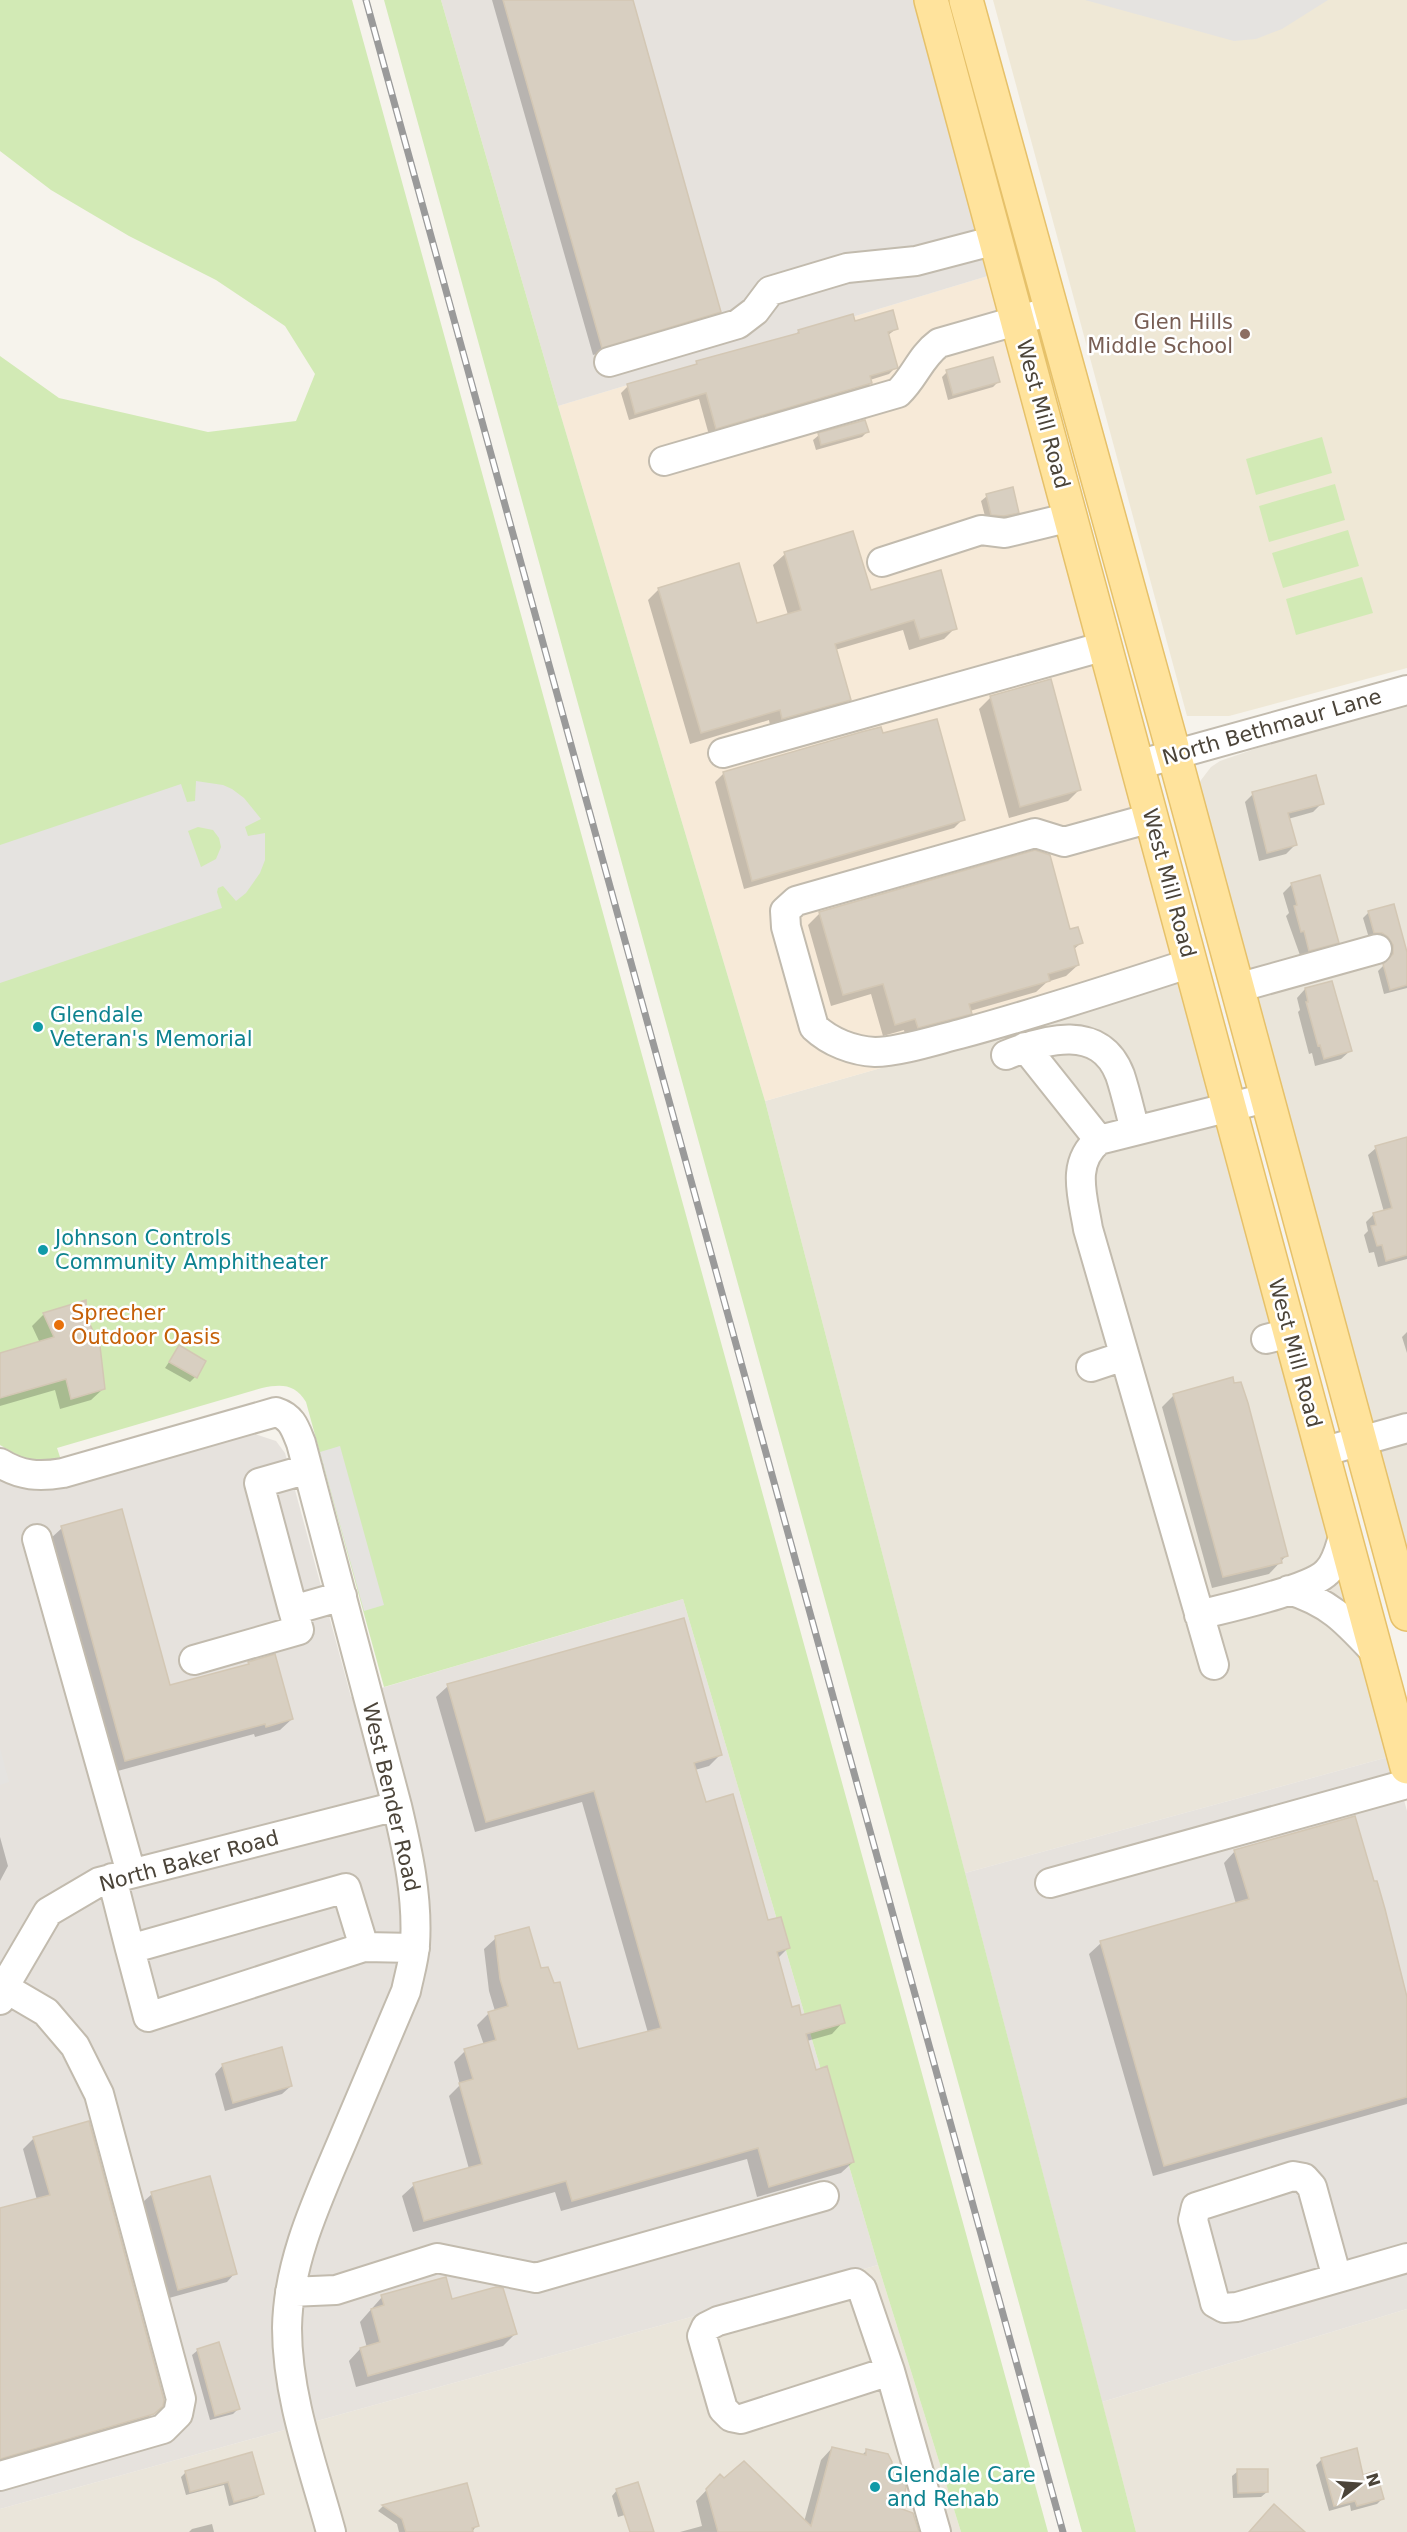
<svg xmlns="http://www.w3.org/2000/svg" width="1407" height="2532" viewBox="0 0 1407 2532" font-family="'DejaVu Sans',sans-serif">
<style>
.residential{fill:#eae5da}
.commercial{fill:#f7ead8}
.industrial{fill:#e6e2dd}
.education{fill:#efe8d6}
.green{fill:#d2eab5}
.parking{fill:#e5e3e0;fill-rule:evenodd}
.shadow{fill:#0003}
.building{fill:#d8cfc1;stroke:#d3c7b4;stroke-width:1.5}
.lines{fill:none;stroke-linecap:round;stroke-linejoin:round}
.minor-casing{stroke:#c2bbae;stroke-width:32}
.major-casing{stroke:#e6c16a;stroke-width:36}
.minor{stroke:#fff;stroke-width:28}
.major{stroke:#ffe39c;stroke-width:33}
.rail-casing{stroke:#9a9a9a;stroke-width:7}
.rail{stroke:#fff;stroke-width:4.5;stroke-dasharray:14;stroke-linecap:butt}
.education-dot{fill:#8d6e63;stroke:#fff;stroke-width:2}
.culture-dot{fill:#0f9aa8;stroke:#fff;stroke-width:2}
.food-dot{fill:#e8710a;stroke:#fff;stroke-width:2}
.labels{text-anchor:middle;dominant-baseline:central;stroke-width:5;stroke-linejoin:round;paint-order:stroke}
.education-label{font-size:21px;fill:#785e54;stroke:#fff;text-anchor:end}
.street-label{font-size:21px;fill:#4b4439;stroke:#fff}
.culture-label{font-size:21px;fill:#0d838f;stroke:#fff;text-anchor:start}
.food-label{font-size:21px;fill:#c56008;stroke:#fff;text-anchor:start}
</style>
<rect width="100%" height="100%" fill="#f6f3ec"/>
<path class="residential" d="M1407 704V1570L1198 784 1211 767 1220 761 1278 741Z
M1183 982 1392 1756 965 1873 765 1101Z
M878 2265 961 2532H0V2509Z
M1407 2309V2532H1136L1102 2402Z"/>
<path class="commercial" d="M991 275 1183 982 765 1101 558 406Z"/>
<path class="industrial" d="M441 0H916L991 275 558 406Z
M252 1433 276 1441 285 1453 351 1697 683 1599 878 2265 0 2509V1479L10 1484 37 1491 59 1489Z
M1392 1756 1407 1811V2309L1102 2402 965 1873Z"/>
<path class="education" d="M993 0H1407V668L1229 716H1187Z"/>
<path class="green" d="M0 0H352L1048 2532H961L878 2265 683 1599 384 1687 306 1402C295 1384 282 1384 262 1388L57 1448 61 1460 24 1459 0 1445V356L59 398 208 432 296 421 315 374 285 326 216 280 129 236 51 190 0 151Z
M384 0H441L558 406 765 1101 1136 2532H1082Z
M1322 437 1332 473 1256 495 1246 459Z
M1335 484 1345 520 1269 542 1259 506Z
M1348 530 1359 566 1283 588 1272 553Z
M1362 577 1373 613 1296 635 1286 599Z"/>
<path class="parking" d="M1085 0H1328L1282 29 1256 39 1234 41Z
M196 781 223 785 232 789 244 798 261 819 245 827 248 836 265 833V860L260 873 246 893 236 901 223 886 218 888 217 892 222 908 0 983V845L181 784 187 802 195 801ZM198 827 213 830 219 838 221 847 216 859 201 867 188 831Z
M340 1446 384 1605 364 1611 320 1452Z
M0 1748 9 1782 0 1785Z"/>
<path class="shadow" d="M492 0H631L720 311 711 320 593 355Z
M896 329 887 336 896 367 889 374 870 380 871 383 864 390 709 435 699 399 629 420 621 393 628 386 693 366 697 363 794 336 799 331Z
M947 372 998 382 993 387 948 400 942 377Z
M867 432 862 437 816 450 813 440 819 435Z
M987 496 1017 512 1012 518 998 521 986 520 981 501Z
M785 554 955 628 944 639 909 650 903 630 835 650 850 699 838 711 771 730 769 720 690 744 648 600 659 589 756 625 788 615 773 565Z
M991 697 1079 790 1068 801 1009 818 979 709Z
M882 735 963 819 954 828 744 889 715 782 724 773Z
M1253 794 1322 803 1313 812 1288 819 1295 845 1286 854 1259 861 1245 802Z
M1292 884 1337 942 1328 951 1301 958 1286 916 1289 913 1283 893Z
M1369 912 1407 960V988L1384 994 1378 971 1388 961V951L1369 938 1363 918Z
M820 913 1069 931 1081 943 1073 950 1078 965 1066 976 1047 982 1036 992 970 1011 959 1025 906 1039 904 1030 883 1036 871 994 831 1006 808 925Z
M1331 983 1350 1051 1341 1059 1315 1066 1312 1053 1309 1054 1298 1012 1300 1010 1297 998 1305 989Z
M1407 1147V1259L1378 1267 1374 1252 1369 1253 1364 1235 1368 1231 1366 1222 1373 1215 1384 1212 1368 1155 1376 1148Z
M44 1314 103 1389 91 1400 60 1409 55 1390 0 1406V1355L40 1343 32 1326Z
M1407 1332V1353L1402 1337Z
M179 1347 195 1377 190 1382 165 1368Z
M1174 1395 1286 1556 1269 1574 1212 1588 1162 1407Z
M62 1528 169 1687 246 1666 249 1663 292 1719 280 1730 255 1737 254 1734 114 1772 50 1539Z
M448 1686 720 1755 709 1766 695 1770 705 1804 767 1922 789 1947 777 1959 791 2009 800 2017 843 2022 832 2034 807 2041 815 2072 853 2162 841 2173 757 2197 747 2159 561 2211 555 2192 413 2232 402 2196 414 2185 469 2169 449 2096 460 2085 454 2062 465 2051 484 2045 477 2025 489 2013 495 2011 489 1991 484 1949 496 1938 539 1970 577 2051 648 2033 582 1802 475 1832 436 1697Z
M0 1837 8 1866 0 1881Z
M1235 1851 1407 2002V2104L1153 2176 1089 1954 1101 1943 1236 1904 1224 1863Z
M223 2065 291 2086 282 2094 225 2111 215 2074Z
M34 2138 161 2405 141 2425 0 2466V2210L37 2200 23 2149Z
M152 2194 235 2273 227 2282 169 2298 143 2202Z
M382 2297 451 2301 515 2334 503 2346 356 2387 349 2361 360 2349 367 2348 360 2322Z
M198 2350 239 2408 233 2414 210 2420 192 2355Z
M832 2448 861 2456 867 2450 890 2473 901 2510 917 2532H680L702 2526 696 2501 720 2476 804 2522 821 2460Z
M1322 2459 1362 2477 1382 2499 1377 2504 1351 2511 1350 2505 1329 2511 1316 2465Z
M223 2461 262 2494 257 2498 229 2506 224 2485 186 2495 181 2477 186 2472Z
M1238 2471 1267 2492 1261 2497 1233 2498 1232 2476Z
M466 2485 477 2525 472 2532H399L397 2524 378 2511 383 2506Z
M617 2490 638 2511 618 2517 612 2496Z
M212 2524 214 2532H189L192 2529Z"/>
<path class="building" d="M503 0H633L721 312 602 348Z
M893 310 898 329 888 332 898 368 870 376 872 383 716 429 706 393 635 414 627 384 697 364 696 361 799 333 798 330 853 314 855 321Z
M993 357 1000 382 953 395 946 370Z
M865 420 869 432 821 445 818 433Z
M1013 487 1019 513 1004 516 991 515 986 494Z
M853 531 871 590 941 570 957 629 920 639 914 620 835 644 851 700 782 719 780 710 701 733 658 588 739 563 757 623 801 610 784 552Z
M1051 679 1081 790 1020 807 990 696Z
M937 719 965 820 752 881 723 772 861 732 881 727 883 733Z
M1316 775 1324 804 1288 813 1297 845 1267 853 1252 792Z
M1035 850 1050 855 1070 929 1078 927 1083 943 1074 946 1079 965 1048 974 1050 981 969 1004 972 1014 918 1028 915 1019 895 1025 883 984 843 995 819 912Z
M1320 875 1339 943 1309 951 1304 931 1301 932 1294 906 1297 905 1291 883Z
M1394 904 1407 952V985L1390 990 1383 964 1393 954V945L1388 937 1382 933H1374L1368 911Z
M1332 981 1352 1051 1324 1059 1320 1045 1318 1046 1306 1002H1308L1305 988Z
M1407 1137V1255L1386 1261 1382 1245 1377 1246 1371 1226 1376 1225 1373 1213 1392 1208 1375 1146Z
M86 1300 87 1318 100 1346 105 1389 71 1399 66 1379 0 1398V1353L54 1337 43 1313Z
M179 1345 206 1361 197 1378 169 1362Z
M1233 1377 1234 1383 1241 1382 1248 1403 1288 1556 1281 1558 1282 1563 1223 1577 1173 1394Z
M122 1509 170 1685 249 1664 248 1662 275 1654 293 1719 266 1727 265 1724 125 1761 61 1526Z
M684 1618 722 1755 694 1763 706 1802 733 1794 768 1920 781 1917 790 1948 777 1952 792 2007 799 2005 801 2015 840 2005 845 2023 806 2034 816 2070 827 2066 854 2162 769 2187 758 2148 572 2201 566 2181 424 2221 413 2183 482 2164 459 2083 473 2079 464 2049 496 2040 488 2012 508 2006 500 1979 495 1936 529 1927 541 1968 548 1967 554 1983 560 1982 578 2049 661 2028 594 1791 486 1822 447 1684Z
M1355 1816 1374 1881H1377L1385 1909 1407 1997V2097L1164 2166 1100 1941 1249 1899 1234 1850Z
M282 2047 292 2086 233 2103 222 2064Z
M89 2121 164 2400 163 2406 154 2414 0 2459V2208L50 2195 33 2137Z
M210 2176 237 2274 178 2290 151 2192Z
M446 2277 452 2299 496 2287 503 2288 517 2334 368 2376 360 2348 380 2342 371 2309 384 2305 381 2295Z
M219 2342 240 2409 215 2416 197 2349Z
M832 2447 866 2455V2449L888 2454 892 2462 891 2472 903 2475 906 2487 902 2509 913 2513 919 2532H718L706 2489 720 2474 724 2478 744 2461 811 2526Z
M1357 2448 1363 2475 1376 2471 1384 2499 1357 2506 1355 2501 1334 2506 1321 2458Z
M252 2452 264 2494 234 2502 228 2482 190 2492 185 2471Z
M1237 2469H1268V2492L1238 2493Z
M638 2482 654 2532H630L616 2489Z
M467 2483 479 2526 472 2528 473 2532H406L402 2519 382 2505Z
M1274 2504 1305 2532H1249Z"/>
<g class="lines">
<g class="minor-casing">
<path id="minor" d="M609 362 738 324 755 311 770 291 847 268 916 261 996 240
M664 461 898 393C915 377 920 357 939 343L1051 311
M882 562 981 530 1005 533 1071 517
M723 753 1105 646
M1137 765 1407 690
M1151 818 1064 842 1035 833 796 901 785 911 786 927 814 1027C830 1042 853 1051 875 1052 899 1052 936 1040 960 1034 1038 1013 1114 988 1191 963
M1237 988 1377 949
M1025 1047 1099 1140
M1006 1055C1045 1039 1100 1023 1120 1075 1126 1093 1130 1112 1135 1130
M1266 1339 1290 1333
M1091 1367 1124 1356
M1322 1452 1407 1428
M0 1463C21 1476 39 1477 63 1473L276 1412C292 1417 295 1428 301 1443L397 1806C408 1853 418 1897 415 1945 414 1960 409 1976 406 1991 385 2041 364 2091 342 2142 317 2201 288 2262 287 2328 287 2397 313 2466 331 2532
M37 1539 131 1873
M1289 1590C1331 1603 1347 1622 1376 1653
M293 1610 259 1483 308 1469
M1199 1615C1226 1608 1310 1590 1327 1572 1337 1563 1340 1546 1344 1534
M194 1660 299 1630 293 1610 342 1596
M1214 1665 1088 1229C1083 1197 1070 1163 1099 1140L1266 1098
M112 1878 130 1949 346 1888 364 1947 415 1948
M1050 1883 1407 1784
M130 1949 148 2017 364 1947
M0 2000 10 1977 48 1912 99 1882 397 1806
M1337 2278 1312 2187 1304 2178 1293 2176 1196 2207 1193 2220 1213 2295 1215 2303 1224 2308 1237 2307 1407 2258
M290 2292 336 2290 437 2258 536 2278 824 2196
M890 2371 741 2419 731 2417 723 2409 702 2336 706 2327 718 2321 855 2283 862 2289 890 2371 936 2532
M0 2476 163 2429 178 2414 181 2399 99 2094 75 2046 46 2012 5 1988"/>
</g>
<g class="major-casing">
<path id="major" d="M931 0 1407 1767
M966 0 1174 754 1407 1614"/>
</g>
<use href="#minor" class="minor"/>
<use href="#major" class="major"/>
<g class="rail-casing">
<path id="rail" d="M366 0 1063 2532"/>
</g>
<use href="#rail" class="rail"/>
</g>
<circle class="education-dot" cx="1245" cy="334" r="6"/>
<g class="culture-dot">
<circle cx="38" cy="1027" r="6"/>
<circle cx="43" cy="1250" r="6"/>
<circle cx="875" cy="2487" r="6"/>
</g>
<circle class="food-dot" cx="59" cy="1325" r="6"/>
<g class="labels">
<g class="education-label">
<text x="1233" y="322">Glen Hills<tspan x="1233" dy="24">Middle School</tspan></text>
</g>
<g class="street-label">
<text transform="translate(1043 414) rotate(75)">West Mill Road</text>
<text transform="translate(1272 727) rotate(-16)">North Bethmaur Lane</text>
<text transform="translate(1169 883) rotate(75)">West Mill Road</text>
<text transform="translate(1295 1353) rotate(75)">West Mill Road</text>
<text transform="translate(391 1797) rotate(77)">West Bender Road</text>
<text transform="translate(189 1861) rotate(-15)">North Baker Road</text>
</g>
<g class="culture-label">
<text x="50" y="1015">Glendale<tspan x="50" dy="24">Veteran's Memorial</tspan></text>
<text x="55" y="1238">Johnson Controls<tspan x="55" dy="24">Community Amphitheater</tspan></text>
<text x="887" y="2475">Glendale Care<tspan x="887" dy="24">and Rehab</tspan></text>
</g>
<g class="food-label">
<text x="71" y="1313">Sprecher<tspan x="71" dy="24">Outdoor Oasis</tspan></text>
</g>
</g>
<g transform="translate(1359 2484) rotate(73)" stroke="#ffffff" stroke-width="4.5" paint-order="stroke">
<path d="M0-4.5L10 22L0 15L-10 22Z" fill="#4b4439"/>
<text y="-9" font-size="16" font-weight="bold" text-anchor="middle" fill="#4b4439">N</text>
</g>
</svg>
